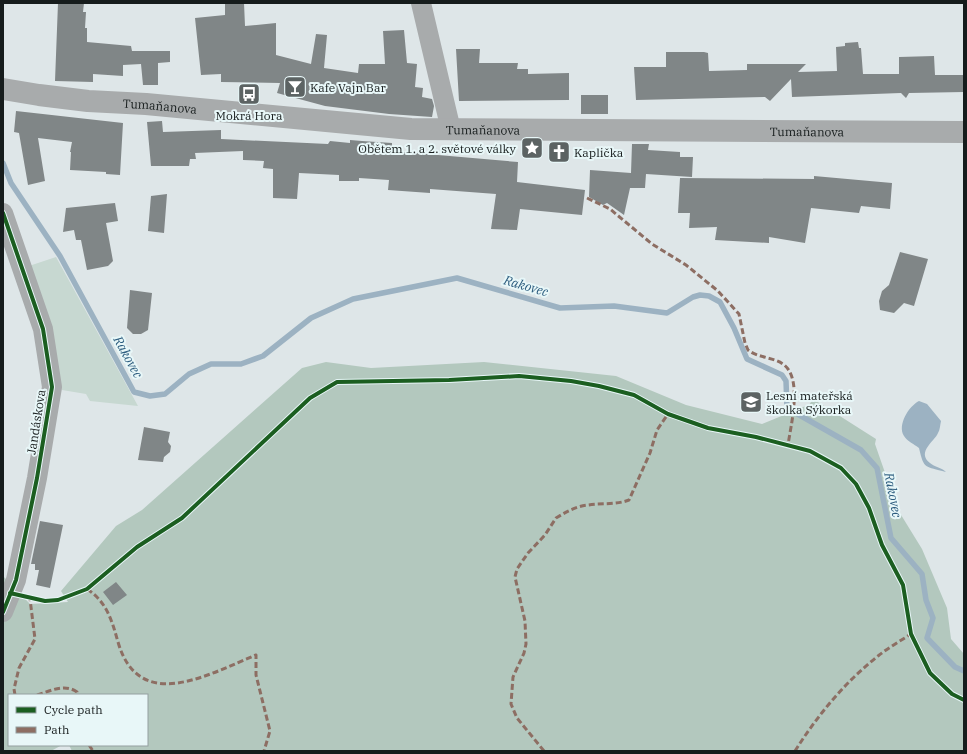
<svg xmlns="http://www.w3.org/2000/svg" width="967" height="754" font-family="'IBM Plex Serif',serif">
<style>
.green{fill:#c7d8d1}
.forest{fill:#b3c8be}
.water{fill:#9cb2c2}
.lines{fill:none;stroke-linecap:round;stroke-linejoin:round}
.stream{stroke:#9cb2c2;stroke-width:5.5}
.building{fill:#808687}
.minor{stroke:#a8abac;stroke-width:20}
.tertiary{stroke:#a8abac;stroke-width:22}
.quiet{stroke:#8d6e63;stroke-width:3;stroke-dasharray:6 3;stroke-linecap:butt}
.cycleway-casing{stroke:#e8f7f8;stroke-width:6}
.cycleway{stroke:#1b5e20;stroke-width:4}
.labels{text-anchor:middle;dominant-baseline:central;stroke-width:4;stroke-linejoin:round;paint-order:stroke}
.poi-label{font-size:12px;fill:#161c1c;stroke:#e8f7f8;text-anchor:start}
.street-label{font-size:12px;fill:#161c1c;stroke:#e8f7f8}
.water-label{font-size:13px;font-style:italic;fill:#2c5c7e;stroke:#e8f7f8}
</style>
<rect width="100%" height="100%" fill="#dee6e8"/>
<!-- green -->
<path class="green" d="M 56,257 L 138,406 L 90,401 L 86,394 L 62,390 L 46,316 L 29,266 Z"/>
<!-- forest -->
<path class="forest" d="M 326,362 L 371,368 L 484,362 L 616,376 L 686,405 L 762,424 L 784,415 L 784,409 L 795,416 L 797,409 L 809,405 L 813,399 L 876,439 L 875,444 L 898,510 L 922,549 L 947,608 L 951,639 L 964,654 L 964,751 L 72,751 L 69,745 L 147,745 L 147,695 L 9,695 L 9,745 L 62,745 L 51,751 L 3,751 L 3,576 L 30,604 L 68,602 L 61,591 L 116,526 L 142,510 L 302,368 Z"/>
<!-- water -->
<path class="water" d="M 919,401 L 927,404 L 941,421 C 940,425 940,430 938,433 C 935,441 916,452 930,463 C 934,467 943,468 946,472 C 925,466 924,470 919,448 C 914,444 907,441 904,436 C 897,425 909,406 919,401 Z"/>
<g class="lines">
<!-- stream -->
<path class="stream" d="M 3,163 L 11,183 L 60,256 L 134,392 L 150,396 L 165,394 L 189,374 L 211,364 L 241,364 L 263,356 L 311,318 L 353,299 L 457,278 L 560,308 L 614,306 L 667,313 L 693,297 L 700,295 L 709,296 L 720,302 L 734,328 L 747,359 L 782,375 L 786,381 L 787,408 L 861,450 L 877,468 L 891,538 L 922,574 L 926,600 L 933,618 L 927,638 L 955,667 L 964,671"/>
</g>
<!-- building -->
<path class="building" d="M 58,3 L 84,3 L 83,12 L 86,12 L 85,28 L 87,28 L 87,42 L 131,46 L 132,51 L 170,51 L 170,62 L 158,63 L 158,85 L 143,85 L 141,64 L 123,65 L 123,76 L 93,74 L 93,82 L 55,81 Z
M 225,3 L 244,3 L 245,26 L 276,23 L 276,55 L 311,64 L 316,34 L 327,35 L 324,68 L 358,73 L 359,64 L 385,64 L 383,31 L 404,30 L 407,63 L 417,64 L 415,87 L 423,88 L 422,97 L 432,99 L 434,106 L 432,117 L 389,114 L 325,106 L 277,93 L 280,83 L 221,82 L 221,74 L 201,75 L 195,18 L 225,15 Z
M 858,42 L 859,48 L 861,48 L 863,74 L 899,74 L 899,57 L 934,56 L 935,75 L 964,75 L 964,92 L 909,93 L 906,98 L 901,93 L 792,97 L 791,79 L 770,101 L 765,97 L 636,100 L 634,67 L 666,67 L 666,52 L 704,52 L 708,53 L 709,71 L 747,70 L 747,64 L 806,64 L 798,72 L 837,71 L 836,47 L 845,46 L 845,43 Z
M 456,49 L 480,49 L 479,63 L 518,63 L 517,69 L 528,69 L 528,74 L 569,73 L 569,100 L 459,101 Z
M 581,95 L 608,95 L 608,114 L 581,114 Z
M 16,111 L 123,123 L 120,175 L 106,174 L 106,172 L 70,170 L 71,152 L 70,152 L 72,142 L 38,138 L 45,181 L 28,185 L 19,133 L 14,132 Z
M 162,121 L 163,132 L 221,130 L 221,139 L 328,144 L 330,141 L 350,143 L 350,140 L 362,141 L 392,143 L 392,151 L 518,162 L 517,182 L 585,190 L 582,215 L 520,209 L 517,230 L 491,229 L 496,194 L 430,189 L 430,193 L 388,190 L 389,180 L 359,178 L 359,181 L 339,181 L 339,175 L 299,173 L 297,199 L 273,198 L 273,169 L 263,168 L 264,161 L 243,160 L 243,151 L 195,153 L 196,159 L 190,159 L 189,166 L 151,166 L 147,122 Z
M 632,144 L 649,144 L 648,150 L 680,152 L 680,157 L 693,157 L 692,177 L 646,174 L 645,188 L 630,188 L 624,215 L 607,203 L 603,205 L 589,197 L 590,170 L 631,173 Z
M 814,176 L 892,183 L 890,209 L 861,206 L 859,213 L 811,208 L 805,243 L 769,237 L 769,243 L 715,240 L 717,227 L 689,228 L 690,213 L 678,213 L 680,178 L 814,179 Z
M 167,194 L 164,233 L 148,231 L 151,196 Z
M 115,203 L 118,221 L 106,223 L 113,261 L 108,266 L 87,270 L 81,240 L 76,240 L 74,230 L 63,232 L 66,208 Z
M 900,252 L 928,259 L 914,306 L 904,303 L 894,313 L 880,310 L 879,301 L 882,291 L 889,285 Z
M 130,290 L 152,293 L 148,330 L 141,334 L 133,334 L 127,328 Z
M 144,427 L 170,432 L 168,442 L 171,446 L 170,452 L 164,457 L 163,462 L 138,460 Z
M 40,521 L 63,525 L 50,588 L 36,585 L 39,570 L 35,570 L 35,564 L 31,564 Z
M 116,582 L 127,595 L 113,605 L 103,592 Z"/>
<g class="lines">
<!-- minor -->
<path class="minor" d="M 421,3 L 451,130
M 3,213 L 43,329 L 52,387 L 37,478 L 16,580 L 3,612"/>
<!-- tertiary -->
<path class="tertiary" id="s1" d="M 3,89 L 39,95 L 88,101 L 146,104 L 411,129 L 964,132"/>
<!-- quiet -->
<path class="quiet" d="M 587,198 L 610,209 L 652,244 L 686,265 L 718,291 L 739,314 L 745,343 L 748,350 C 758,358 773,357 783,364 C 803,378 791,424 788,445
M 87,589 C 107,602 112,621 118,642 C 139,715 209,674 256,655 L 256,675 L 270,731 L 264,751
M 15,695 L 14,689 L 19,668 L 35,639 L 30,599
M 37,695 C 51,691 64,683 77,692 L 77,695
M 89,745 L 93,751
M 544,751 L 517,718 L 511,704 L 513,677 L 524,653 L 526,644 L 525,621 L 515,577 L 517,569 L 528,553 L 545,535 L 556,518 C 566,512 576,506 588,505 C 602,503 616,505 629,500 L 650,453 L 657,430 L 668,414
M 795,751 C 817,716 845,682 878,656 C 888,648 900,641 911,634"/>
<!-- cycleway casing -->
<g class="cycleway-casing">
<path id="cycleway" d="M 3,213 L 43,329 L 52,387 L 37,478 L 16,580 L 3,612
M 10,593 L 45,601 L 58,600 L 87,589 L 137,547 L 182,518 L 310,398 L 337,382 L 449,380 L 519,376 L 571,381 L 599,386 L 634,395 L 668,414 L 708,428 L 756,437 L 810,451 L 841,468 L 856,484 L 869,508 L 882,545 L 903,585 L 911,634 L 930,673 L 952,694 L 964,700"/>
</g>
<!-- cycleway -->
<use href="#cycleway" class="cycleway"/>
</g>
<!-- icons -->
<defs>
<g id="bar-square" transform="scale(1.15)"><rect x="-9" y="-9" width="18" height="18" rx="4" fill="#5c6363" stroke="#e8f7f8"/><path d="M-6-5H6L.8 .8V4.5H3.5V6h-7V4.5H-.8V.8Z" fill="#fff"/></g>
<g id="bus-square" transform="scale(1.15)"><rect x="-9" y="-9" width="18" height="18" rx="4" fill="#5c6363" stroke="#e8f7f8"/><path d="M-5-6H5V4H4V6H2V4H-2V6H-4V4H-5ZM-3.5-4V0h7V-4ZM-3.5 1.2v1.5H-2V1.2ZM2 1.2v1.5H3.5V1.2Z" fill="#fff"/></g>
<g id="sight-square" transform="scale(1.15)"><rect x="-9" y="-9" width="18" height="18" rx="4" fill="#5c6363" stroke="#e8f7f8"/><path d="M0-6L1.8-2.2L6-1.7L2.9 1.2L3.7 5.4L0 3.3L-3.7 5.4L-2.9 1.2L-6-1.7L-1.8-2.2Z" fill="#fff"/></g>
<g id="church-square" transform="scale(1.15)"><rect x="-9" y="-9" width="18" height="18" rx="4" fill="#5c6363" stroke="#e8f7f8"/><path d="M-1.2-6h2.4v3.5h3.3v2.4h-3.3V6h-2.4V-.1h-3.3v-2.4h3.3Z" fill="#fff"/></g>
<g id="school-square" transform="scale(1.15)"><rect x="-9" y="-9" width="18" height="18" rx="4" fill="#5c6363" stroke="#e8f7f8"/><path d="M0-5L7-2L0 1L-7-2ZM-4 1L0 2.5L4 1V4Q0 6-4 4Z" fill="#fff"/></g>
</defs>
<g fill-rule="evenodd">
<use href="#bar-square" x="295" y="87"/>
<use href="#bus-square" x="249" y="94"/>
<use href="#sight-square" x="532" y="148"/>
<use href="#church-square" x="559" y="152"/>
<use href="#school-square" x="751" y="402"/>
</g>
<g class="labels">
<!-- poi labels -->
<g class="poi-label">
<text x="310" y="87">Kafe Vajn Bar</text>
<text x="249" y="115" text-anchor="middle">Mokrá Hora</text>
<text x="516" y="148" text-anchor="end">Obětem 1. a 2. světové války</text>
<text x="574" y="152">Kaplička</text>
<text x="766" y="395">Lesní mateřská<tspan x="766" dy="14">školka Sýkorka</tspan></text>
</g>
<!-- street labels -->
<g class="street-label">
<text stroke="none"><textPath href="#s1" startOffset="158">Tumaňanova</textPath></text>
<text stroke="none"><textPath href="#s1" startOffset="482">Tumaňanova</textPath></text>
<text stroke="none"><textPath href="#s1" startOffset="806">Tumaňanova</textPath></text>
<text transform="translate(36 422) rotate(-81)">Jandáskova</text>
</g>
<!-- water labels -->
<g class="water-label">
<text transform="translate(526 286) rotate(16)">Rakovec</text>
<text transform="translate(128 357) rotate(61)">Rakovec</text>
<text transform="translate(893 495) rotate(79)">Rakovec</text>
</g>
</g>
<!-- border -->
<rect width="967" height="754" fill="none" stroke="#161c1c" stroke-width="8"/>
<!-- legend -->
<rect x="8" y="694" width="140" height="52" fill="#e8f7f8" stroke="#949fa0"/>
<rect x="16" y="707" width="20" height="6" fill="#1b5e20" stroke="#949fa0"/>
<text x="44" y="714" font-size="12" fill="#161c1c">Cycle path</text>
<rect x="16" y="727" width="20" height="6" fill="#8d6e63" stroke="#949fa0"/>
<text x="44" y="734" font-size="12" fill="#161c1c">Path</text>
</svg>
